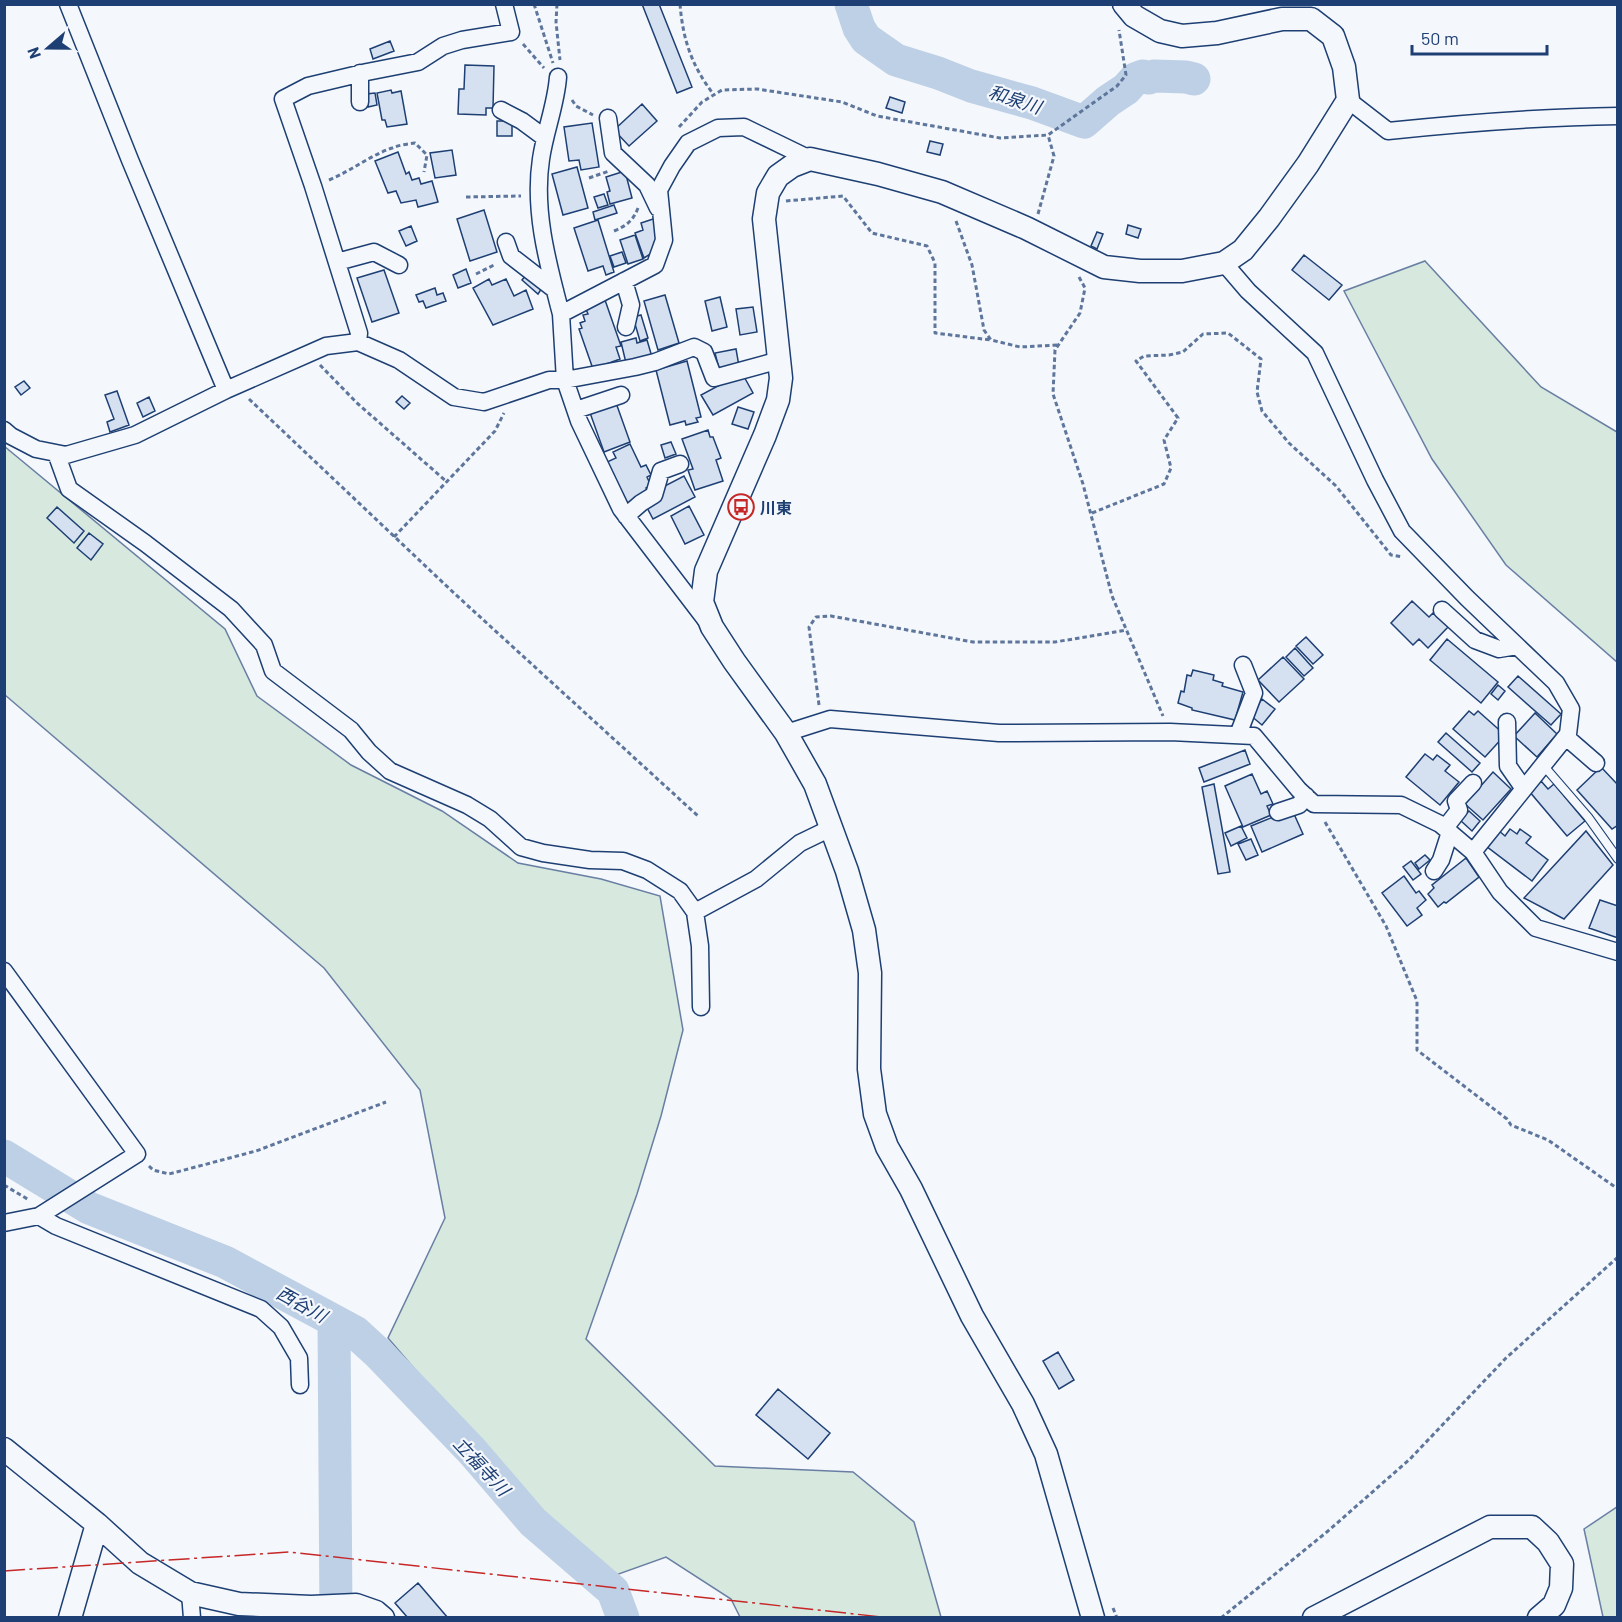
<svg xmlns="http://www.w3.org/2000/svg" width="1622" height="1622" font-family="Barlow,'Noto Sans JP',sans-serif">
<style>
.green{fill:#d7e8df;stroke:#687fa3;stroke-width:1.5}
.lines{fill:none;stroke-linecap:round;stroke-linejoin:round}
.river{stroke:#bed0e5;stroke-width:33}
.building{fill:#d5e0f0;stroke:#1d3f73;stroke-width:1.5}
.lane-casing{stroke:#1d3f73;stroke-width:10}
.street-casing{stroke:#1d3f73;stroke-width:19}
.secondary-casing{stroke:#1d3f73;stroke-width:25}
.path{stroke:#5e769c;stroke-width:3;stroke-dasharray:4.5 3;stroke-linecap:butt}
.lane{stroke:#f4f7fb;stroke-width:8}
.street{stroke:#f4f7fb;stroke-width:16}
.secondary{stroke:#f4f7fb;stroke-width:22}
.power{stroke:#c62828;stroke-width:1.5;stroke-dasharray:21 4.5 3 4.5;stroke-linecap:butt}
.labels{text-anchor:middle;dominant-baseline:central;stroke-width:4.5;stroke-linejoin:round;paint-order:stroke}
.poi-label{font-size:16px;font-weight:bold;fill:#1d3f73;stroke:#f4f7fb;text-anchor:start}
.water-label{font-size:18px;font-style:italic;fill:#1d3f73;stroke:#f4f7fb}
</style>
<rect width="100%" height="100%" fill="#f4f7fb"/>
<!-- green -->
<path class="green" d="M 1425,261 L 1541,387 L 1617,432 L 1617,662 L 1506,565 L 1432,459 L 1344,291 Z
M 4,446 L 225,629 L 257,696 L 351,765 L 442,811 L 518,863 L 601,879 L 660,896 L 683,1030 L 661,1116 L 637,1194 L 586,1339 L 715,1466 L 853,1472 L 914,1522 L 941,1617 L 740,1617 L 731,1599 L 666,1557 L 602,1580 L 534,1511 L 510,1480 L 388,1338 L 445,1218 L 420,1090 L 324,968 L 5,695 Z
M 1617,1507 L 1617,1617 L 1603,1617 L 1584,1529 Z"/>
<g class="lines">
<!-- river -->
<path class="river" d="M 851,4 L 859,28 L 866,39 L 896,60 L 938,73 L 971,86 L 1032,103 L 1084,122 L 1108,101 L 1126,89 L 1135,79 L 1143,76 L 1149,78 L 1154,76 L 1186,77 L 1194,79
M 4,1156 L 89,1208 L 225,1262 L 355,1332 L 379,1354 L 472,1451 L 533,1522 L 613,1591 L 623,1618
M 334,1321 L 336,1618"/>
</g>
<!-- building -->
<path class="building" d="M 642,4 L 659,4 L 692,87 L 677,93 Z
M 390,41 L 394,51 L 373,59 L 370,49 Z
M 465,65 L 494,66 L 493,108 L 486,108 L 486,115 L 458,114 L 459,89 L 464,89 Z
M 391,90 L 392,93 L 401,91 L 407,124 L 387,127 L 385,120 L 382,120 L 377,93 Z
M 375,93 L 377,105 L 368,107 L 366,94 Z
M 890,97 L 905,102 L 902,113 L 886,108 Z
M 642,104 L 657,121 L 629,146 L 614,130 Z
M 497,121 L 512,121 L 512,136 L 497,136 Z
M 592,123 L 599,167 L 581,170 L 579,160 L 569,161 L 564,127 Z
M 930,141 L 943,144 L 940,155 L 927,152 Z
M 452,150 L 456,175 L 435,178 L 430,153 Z
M 398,152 L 406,174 L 409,172 L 412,180 L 419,178 L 421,184 L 432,181 L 438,202 L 418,207 L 416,200 L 401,203 L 396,191 L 388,193 L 375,161 Z
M 577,167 L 588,208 L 563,215 L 552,174 Z
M 625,171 L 632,198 L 610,204 L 607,192 L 610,191 L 606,177 Z
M 604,194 L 608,205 L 598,208 L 594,197 Z
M 614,205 L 617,213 L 595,220 L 593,212 Z
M 484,210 L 497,252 L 470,261 L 457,219 Z
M 656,218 L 658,232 L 655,251 L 644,258 L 635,233 L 643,230 L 641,223 Z
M 598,220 L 614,272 L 606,275 L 603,266 L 588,271 L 574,228 Z
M 1128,225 L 1141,229 L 1138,238 L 1126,234 Z
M 411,226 L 417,241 L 406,246 L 399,231 Z
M 1097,232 L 1103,234 L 1097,249 L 1091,246 Z
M 635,235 L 643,259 L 628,264 L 620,240 Z
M 622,252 L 626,263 L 614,267 L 610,256 Z
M 1304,255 L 1342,285 L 1329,300 L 1292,270 Z
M 466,269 L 471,283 L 458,288 L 453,275 Z
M 384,270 L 399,313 L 372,322 L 357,278 Z
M 526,275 L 542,288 L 538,294 L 522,280 Z
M 489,279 L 492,285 L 506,279 L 514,296 L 526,290 L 533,309 L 493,325 L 473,288 Z
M 435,288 L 437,295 L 443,293 L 446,301 L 426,308 L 423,301 L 419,302 L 416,295 Z
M 665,295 L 679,343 L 658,350 L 644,301 Z
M 720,297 L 727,327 L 712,331 L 705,301 Z
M 605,300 L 621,346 L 616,347 L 620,359 L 593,369 L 579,329 L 582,328 L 580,323 L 585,321 L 583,315 L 588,314 L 585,307 Z
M 753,307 L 757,332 L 740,335 L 736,309 Z
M 641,315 L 648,338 L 640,341 L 633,317 Z
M 636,338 L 637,343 L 647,340 L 652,357 L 626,363 L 621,342 Z
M 736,349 L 739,366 L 719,369 L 715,353 Z
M 687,361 L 701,417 L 696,418 L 698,422 L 686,425 L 685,421 L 670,425 L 656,370 Z
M 742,373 L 753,393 L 713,415 L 701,395 Z
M 24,381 L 30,388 L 21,395 L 15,387 Z
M 117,391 L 129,425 L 110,432 L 107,422 L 114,419 L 105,395 Z
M 402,396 L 410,403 L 404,409 L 396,402 Z
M 149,397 L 155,411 L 143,417 L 137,403 Z
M 615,400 L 630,442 L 604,452 L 589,410 Z
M 738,407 L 754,412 L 748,429 L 732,424 Z
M 708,430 L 710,437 L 713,437 L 721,458 L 716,460 L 723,481 L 695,490 L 688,470 L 693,469 L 682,439 Z
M 671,442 L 676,454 L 665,458 L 661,445 Z
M 630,444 L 641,467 L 646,465 L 651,475 L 647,477 L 651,486 L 646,488 L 649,496 L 629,506 L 607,462 L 616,458 L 613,452 Z
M 684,476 L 695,497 L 653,519 L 644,502 L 657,490 Z
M 689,506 L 704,535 L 685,544 L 671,516 Z
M 57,507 L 84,531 L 74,543 L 47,518 Z
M 89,533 L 103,544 L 91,560 L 77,548 Z
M 1412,601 L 1429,617 L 1433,613 L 1448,627 L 1428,648 L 1419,639 L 1413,645 L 1391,623 Z
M 1306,637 L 1323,655 L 1313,664 L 1296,646 Z
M 1447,639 L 1498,682 L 1481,703 L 1430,660 Z
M 1295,648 L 1313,668 L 1304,676 L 1286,657 Z
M 1283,657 L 1304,679 L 1279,702 L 1258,680 Z
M 1193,670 L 1214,675 L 1213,680 L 1223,683 L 1222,686 L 1243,692 L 1235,720 L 1192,710 L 1192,708 L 1178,703 L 1181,691 L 1184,692 L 1187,675 L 1191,676 Z
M 1518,676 L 1561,714 L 1551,725 L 1508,687 Z
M 1498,685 L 1505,691 L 1498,700 L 1491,694 Z
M 1262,699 L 1275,709 L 1262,725 L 1250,715 Z
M 1469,711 L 1474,715 L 1478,711 L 1505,735 L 1485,757 L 1453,729 Z
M 1535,713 L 1557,734 L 1537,757 L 1514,736 Z
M 1446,733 L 1480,763 L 1472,772 L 1438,742 Z
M 1245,750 L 1250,764 L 1204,782 L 1199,768 Z
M 1425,754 L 1433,760 L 1437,755 L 1450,765 L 1445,771 L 1459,782 L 1440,805 L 1406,777 Z
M 1601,767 L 1618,785 L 1618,825 L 1612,829 L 1577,790 Z
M 1493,772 L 1511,789 L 1483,820 L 1465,804 Z
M 1252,774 L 1261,794 L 1267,791 L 1273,804 L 1267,806 L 1271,815 L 1243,827 L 1225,786 Z
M 1541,781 L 1548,789 L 1554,784 L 1585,821 L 1567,836 L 1529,791 Z
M 1214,784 L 1230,872 L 1218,874 L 1202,787 Z
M 1469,811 L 1480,821 L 1472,831 L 1460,820 Z
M 1283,813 L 1294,814 L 1303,834 L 1262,852 L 1251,826 Z
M 1241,826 L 1247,838 L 1231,846 L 1225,833 Z
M 1510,829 L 1517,834 L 1520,829 L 1531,837 L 1526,843 L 1548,860 L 1532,881 L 1486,846 L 1498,830 L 1505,836 Z
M 1586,831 L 1613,865 L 1564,919 L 1524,898 Z
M 1251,839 L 1258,855 L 1246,860 L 1238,844 Z
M 1425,855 L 1430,860 L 1419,869 L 1415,863 Z
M 1466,858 L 1479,877 L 1446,903 L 1444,902 L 1438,907 L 1428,894 L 1434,888 L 1432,885 Z
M 1411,861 L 1421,874 L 1413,880 L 1403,867 Z
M 1404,876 L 1416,893 L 1419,891 L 1426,900 L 1417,908 L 1422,915 L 1407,926 L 1382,893 Z
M 1600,900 L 1618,906 L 1618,938 L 1589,928 Z
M 1058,1352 L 1074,1380 L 1059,1389 L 1043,1361 Z
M 778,1389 L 830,1433 L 808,1459 L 756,1415 Z
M 418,1583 L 448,1618 L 408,1618 L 395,1603 Z"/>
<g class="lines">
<!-- lane casing -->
<g class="lane-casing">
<path id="lane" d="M 1543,765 L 1588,817 L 1618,859"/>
</g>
<!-- street casing -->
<g class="street-casing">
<path id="street" d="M 68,4 L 130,160 L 226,390
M 360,73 L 360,102
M 558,77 C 556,105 545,131 541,159 C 533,211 548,264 561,314
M 1348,100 L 1388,131 C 1465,123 1541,117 1618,116
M 501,110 L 522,121 L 545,138
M 608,118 L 613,153 L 647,185 L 658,208
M 506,242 L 511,256 L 555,290
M 337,262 L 374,252 L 399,265
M 1224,263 L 1248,291 L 1315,353 L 1375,480 L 1402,531 L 1467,598 L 1556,683 L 1571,709 L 1568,734 L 1473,852
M 624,281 L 631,305 L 626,327
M 358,342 L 359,333 L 313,186 L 283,99 L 308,86 L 367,72 L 418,62 L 443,46 L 462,40 L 511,32 L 504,4
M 576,410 L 621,395
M 4,430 L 11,436 L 36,449 L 66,455 L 135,435 L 226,390 L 326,346 L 358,342 L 399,360 L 454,397 L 484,402 L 549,380 L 565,380 L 635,367 L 655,362 L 694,347 L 704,352 L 714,378 L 780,360
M 56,453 L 69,489 L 145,543 L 231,609 L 264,645 L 273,671 L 351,730 L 369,752 L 390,771 L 467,805 L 490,819 L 521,847 L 543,853 L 590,860 L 623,861 L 647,870 L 680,891 L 695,912 L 756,879 L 800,843 L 831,828
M 626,516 L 641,503 L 654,495 L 661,471 L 680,464
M 1442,610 L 1475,640 L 1499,649 L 1517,646
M 705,619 L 621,509 L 579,421 L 565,380 L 561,314 L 655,265 L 664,240 L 659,190 L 672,166 L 688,143 L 718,128 L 744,127 L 810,159
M 1507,722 L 1508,766 L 1524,789
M 786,733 L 830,719 L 999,733 L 1170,732 L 1254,736 L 1299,790 L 1314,804 L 1401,805 L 1440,824 L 1473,852 L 1500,892 L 1536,928 L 1618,952
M 1238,735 L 1254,693 L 1243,665
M 1566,737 L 1596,763
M 1278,812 L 1299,805 L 1306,796
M 1445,828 L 1459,810 L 1456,801 L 1473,783
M 1434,871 L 1441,860 L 1450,832
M 695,912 L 700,946 L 701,1007
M 4,971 L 137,1154 L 39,1216 L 4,1223
M 39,1216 L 56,1226 L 261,1309 L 281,1327 L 299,1358 L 300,1385
M 190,1593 L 192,1618"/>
</g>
<!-- secondary casing -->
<g class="secondary-casing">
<path id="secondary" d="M 4,1449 L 97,1524 L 140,1563 L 190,1593 L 239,1604 L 311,1607 L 356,1605 L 376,1612 L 383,1618
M 70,1618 L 97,1524
M 1093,1618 L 1046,1454 L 1023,1404 L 972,1316 L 911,1189 L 887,1147 L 875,1114 L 869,1069 L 870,973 L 864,930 L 847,871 L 815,784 L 786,733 L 734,661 L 712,627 L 702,602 L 706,571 L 765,435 L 778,400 L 781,378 L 764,219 L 768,193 L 778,176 L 792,166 L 810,159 L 878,174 L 942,192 L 1026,228 L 1104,267 L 1140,271 L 1182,271 L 1224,263 L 1243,250 L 1269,218 L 1308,164 L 1348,100 L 1344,67 L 1333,36 L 1311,19 L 1282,19 L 1217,33 L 1182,36 L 1160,31 L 1134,16 L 1124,4
M 1314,1618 L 1490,1527 L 1532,1527 L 1548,1542 L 1562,1564 L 1561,1588 L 1554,1605 L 1539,1618"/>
</g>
<!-- path -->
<path class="path" d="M 534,4 L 553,63
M 557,4 L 556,22 L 560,60
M 680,4 C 683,41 692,66 714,95
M 523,44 L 544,68
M 572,100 L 576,106 L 593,115
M 679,127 L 702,102 L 722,90 L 757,89 L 842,102 L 877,116 L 1000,138 L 1048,135 L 1117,86 L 1126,75 L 1119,30
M 589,178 L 609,171
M 329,180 C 351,171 369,156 392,148 C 399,145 408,144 415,143 L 427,155 L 424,172
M 466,197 L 521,196
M 786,201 L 843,196 L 872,233 L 927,246 L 935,263 L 935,333 L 991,340
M 1038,214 L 1054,156 L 1048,135
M 956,221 L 972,265 L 984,330 L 991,340 L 1020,347 L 1059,345
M 614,231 C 626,226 633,221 638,208
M 476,274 L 496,264
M 1079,277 L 1085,288 L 1080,313 L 1055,350 L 1053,394 L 1083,484 L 1112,596 L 1163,716
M 320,365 L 357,403 L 447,482
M 249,399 L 455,594 L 698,816
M 1092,513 L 1164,484 L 1171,468 L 1164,440 L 1178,418 L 1136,361 L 1144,356 L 1169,355 L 1183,352 L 1203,334 L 1228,333 L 1261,359 L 1257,392 L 1262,411 L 1289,443 L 1336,486 L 1391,555 L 1403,557
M 394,537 L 495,431 L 504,413
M 819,705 L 809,627 L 816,617 L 831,616 L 973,642 L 1055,642 L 1127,630
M 1325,822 L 1386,926 L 1417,1001 L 1417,1050 L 1507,1119 L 1511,1125 L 1548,1140 L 1618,1189
M 149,1166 L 153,1170 L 169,1174 L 256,1151 L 386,1102
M 4,1185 L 29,1200
M 1113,1608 L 1117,1618
M 1221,1618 L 1328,1531 L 1410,1459 L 1506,1358 L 1618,1257"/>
<!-- lane -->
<use href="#lane" class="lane"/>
<!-- street -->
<use href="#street" class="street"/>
<!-- secondary -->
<use href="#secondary" class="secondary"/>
<!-- power -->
<path class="power" d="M 4,1571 L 289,1552 L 891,1618"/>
</g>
<!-- icons -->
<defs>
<g id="bus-ring" transform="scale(1.35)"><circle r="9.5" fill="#f4f7fb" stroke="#c62828" stroke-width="1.5"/><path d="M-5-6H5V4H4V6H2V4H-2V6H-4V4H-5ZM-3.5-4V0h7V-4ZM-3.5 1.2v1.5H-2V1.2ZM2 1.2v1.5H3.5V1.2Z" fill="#c62828"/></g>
</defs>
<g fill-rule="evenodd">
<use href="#bus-ring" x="741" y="507"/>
</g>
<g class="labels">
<!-- poi labels -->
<g class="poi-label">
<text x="760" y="507">川東</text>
</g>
<!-- water labels -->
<g class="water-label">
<text transform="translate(1015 99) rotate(18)">和泉川</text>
<text transform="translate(302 1304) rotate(29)">西谷川</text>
<text transform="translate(482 1466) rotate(47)">立福寺川</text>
</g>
</g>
<!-- border -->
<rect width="1622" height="1622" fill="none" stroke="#1d3f73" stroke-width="12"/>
<!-- north arrow -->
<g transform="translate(48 48) rotate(250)" stroke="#f4f7fb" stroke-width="4.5" paint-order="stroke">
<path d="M0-4.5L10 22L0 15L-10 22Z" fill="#1d3f73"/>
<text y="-9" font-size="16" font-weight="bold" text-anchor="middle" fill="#1d3f73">N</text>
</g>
<!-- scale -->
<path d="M1412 45v9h135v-9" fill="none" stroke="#1d3f73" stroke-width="3"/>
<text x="1421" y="45" font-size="18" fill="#1d3f73" stroke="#f4f7fb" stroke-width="4.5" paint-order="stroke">50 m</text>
</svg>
